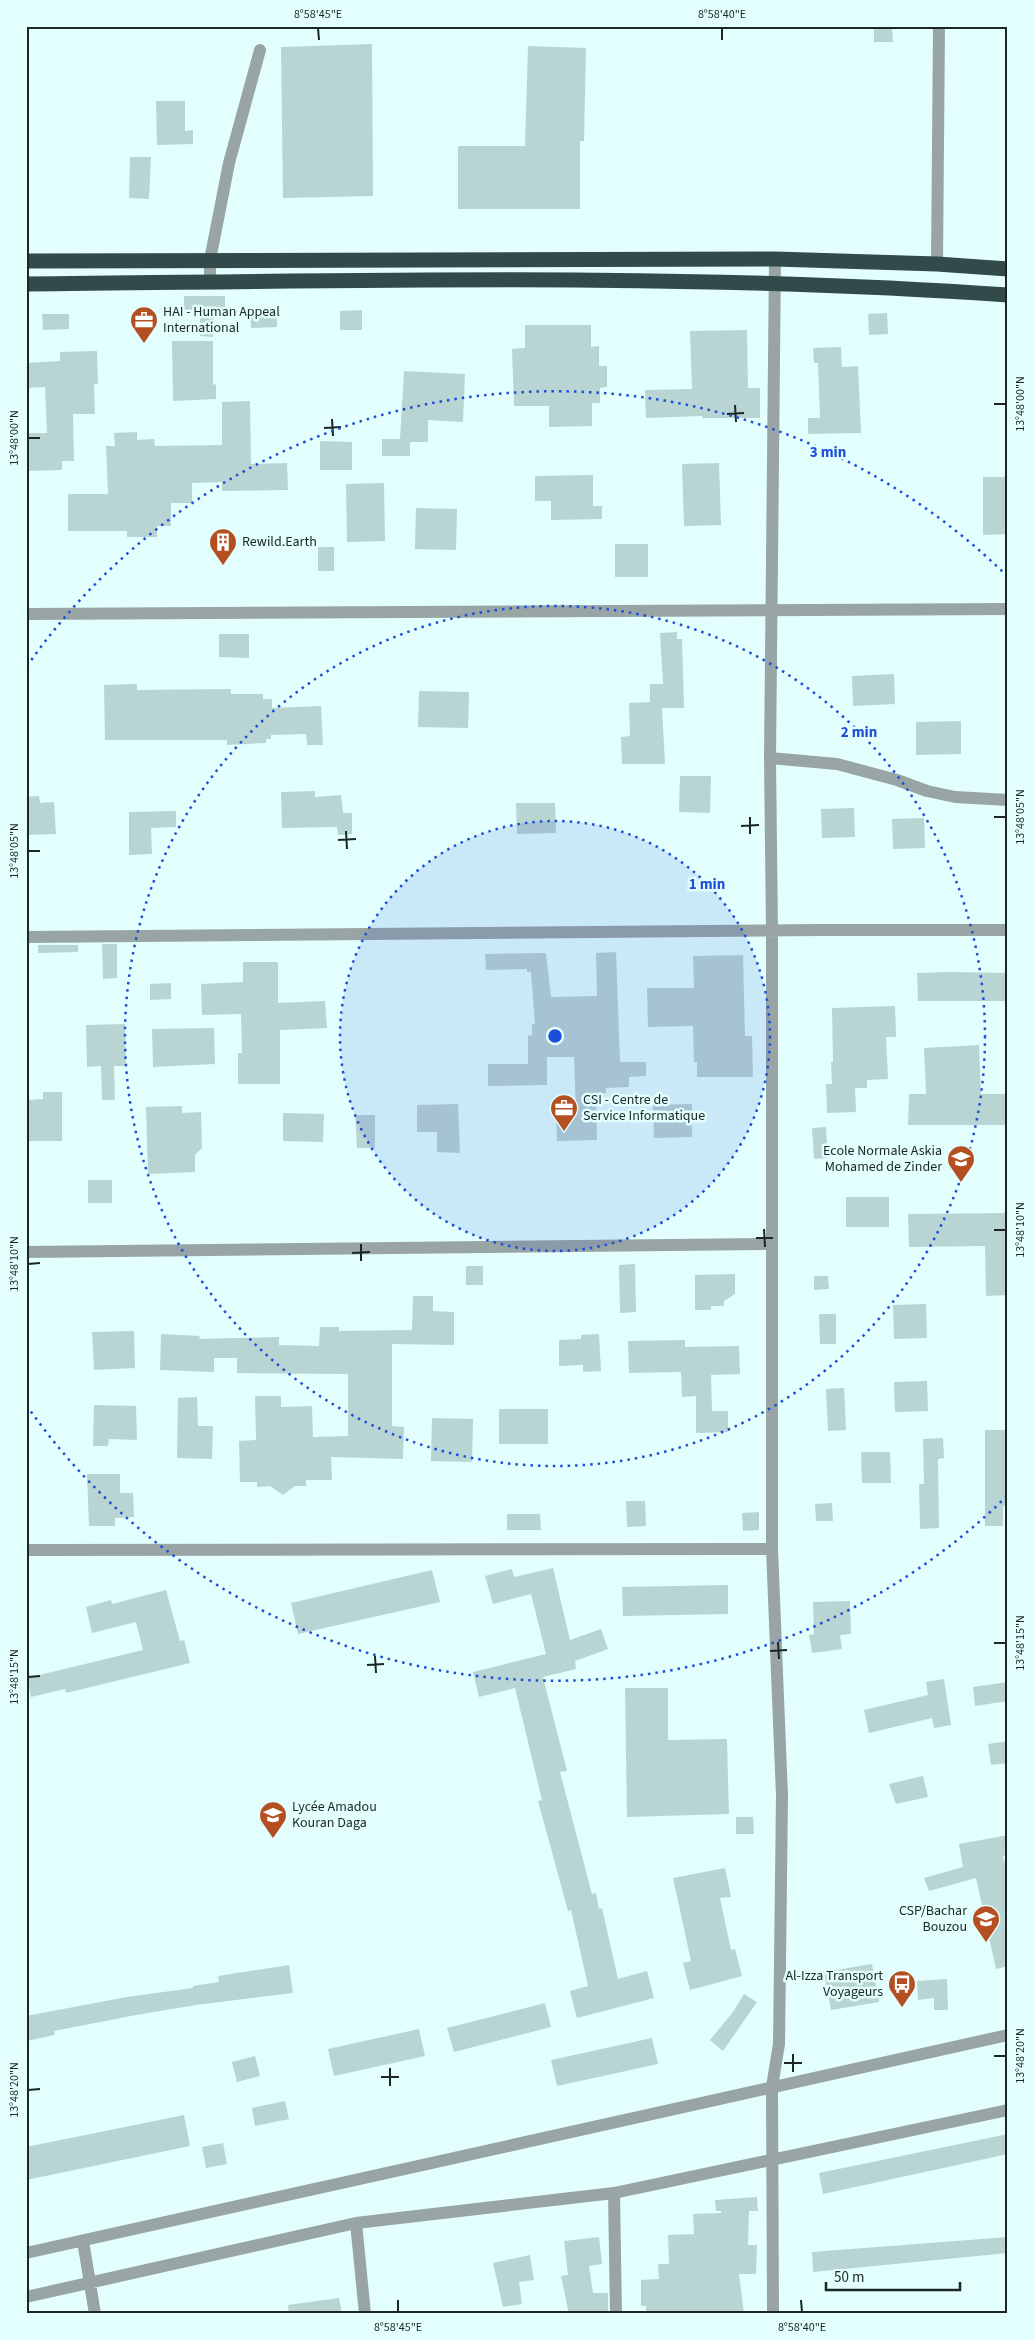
<svg xmlns="http://www.w3.org/2000/svg" width="1034" height="2340" font-family="'Source Sans 3',sans-serif">
<style>
.building{fill:#b8d4d3}
.lines{fill:none;stroke-linecap:round;stroke-linejoin:round}
.minor{stroke:#99a5a5;stroke-width:12}
.highway{stroke:#324a49;stroke-width:15}
.ticks{fill:none;stroke:#1b2625;stroke-width:2}
.ring{fill:none;stroke:#1d4ed8;stroke-width:2.5;stroke-dasharray:2.5 5}
.labels{text-anchor:middle;dominant-baseline:central;stroke-width:5;stroke-linejoin:round;paint-order:stroke}
.poi-label{font-size:14px;fill:#1b2625;stroke:#e2fffd;text-anchor:start}
.centre{fill:#1d4ed8;stroke:#e2fffd;stroke-width:2.5}
.ring-label{font-size:15px;text-anchor:middle;font-weight:bold;fill:#1d4ed8;stroke:#e2fffd;stroke-width:5;stroke-linejoin:round;paint-order:stroke}
.neatline{fill:none;stroke:#1b2625;stroke-width:2}
.ticks-label{font-size:12px;text-anchor:middle;fill:#1b2625}
</style>
<rect width="100%" height="100%" fill="#e2fffd"/>
<!-- building -->
<path class="building" d="M 874,26 L 892,26 L 893,42 L 874,42 Z
M 372,44 L 373,196 L 283,198 L 281,47 Z
M 528,46 L 586,48 L 584,141 L 580,141 L 580,209 L 458,209 L 458,146 L 525,146 Z
M 156,101 L 185,101 L 185,131 L 193,130 L 193,144 L 157,145 Z
M 130,157 L 151,157 L 149,199 L 129,198 Z
M 184,296 L 225,296 L 225,310 L 214,310 L 213,337 L 200,336 L 200,310 L 184,310 Z
M 277,309 L 277,327 L 251,328 L 250,310 Z
M 362,310 L 362,330 L 340,330 L 340,311 Z
M 887,313 L 888,334 L 869,335 L 868,314 Z
M 42,314 L 69,314 L 69,329 L 43,330 Z
M 525,325 L 591,325 L 591,347 L 599,346 L 599,366 L 607,366 L 607,387 L 600,388 L 600,403 L 592,403 L 592,426 L 549,427 L 549,406 L 514,406 L 512,349 L 525,348 Z
M 747,330 L 748,388 L 760,388 L 760,418 L 702,418 L 702,416 L 646,418 L 645,390 L 692,389 L 690,331 Z
M 172,341 L 213,341 L 213,385 L 216,384 L 216,399 L 173,401 Z
M 841,347 L 842,367 L 858,366 L 861,433 L 808,434 L 808,418 L 820,418 L 818,363 L 814,363 L 813,348 Z
M 97,351 L 98,384 L 94,384 L 95,414 L 73,414 L 74,461 L 62,461 L 62,470 L 26,471 L 26,433 L 47,433 L 45,387 L 26,388 L 26,363 L 60,361 L 60,352 Z
M 404,371 L 465,374 L 463,422 L 428,420 L 428,442 L 410,442 L 410,456 L 382,456 L 382,439 L 400,439 Z
M 250,401 L 251,464 L 287,463 L 288,490 L 222,491 L 222,482 L 192,483 L 192,503 L 171,503 L 171,526 L 157,526 L 157,537 L 127,537 L 127,531 L 68,531 L 68,494 L 108,494 L 106,446 L 115,446 L 114,433 L 137,432 L 137,440 L 154,439 L 155,446 L 222,445 L 222,402 Z
M 320,441 L 352,442 L 352,470 L 320,470 Z
M 719,463 L 721,525 L 684,526 L 682,464 Z
M 593,475 L 593,506 L 602,506 L 602,519 L 551,520 L 551,501 L 535,501 L 535,476 Z
M 983,477 L 1008,477 L 1008,534 L 983,535 Z
M 384,483 L 385,541 L 347,542 L 346,484 Z
M 416,508 L 457,509 L 456,550 L 415,549 Z
M 615,544 L 648,544 L 648,577 L 615,577 Z
M 318,547 L 334,547 L 334,571 L 318,571 Z
M 677,632 L 677,639 L 682,639 L 684,708 L 662,708 L 665,764 L 622,764 L 621,737 L 630,736 L 629,703 L 650,702 L 650,684 L 663,684 L 660,633 Z
M 219,634 L 249,634 L 249,658 L 219,657 Z
M 894,674 L 895,704 L 853,706 L 852,676 Z
M 137,684 L 137,690 L 231,689 L 231,694 L 263,694 L 263,699 L 272,699 L 272,708 L 321,706 L 323,745 L 307,745 L 306,734 L 271,735 L 271,739 L 266,739 L 266,743 L 227,745 L 227,740 L 105,740 L 104,685 Z
M 419,691 L 469,692 L 468,728 L 418,727 Z
M 961,721 L 961,754 L 916,755 L 916,722 Z
M 680,776 L 711,776 L 710,813 L 679,812 Z
M 315,791 L 315,797 L 341,795 L 343,813 L 352,813 L 352,834 L 338,835 L 337,827 L 282,828 L 281,792 Z
M 39,796 L 40,803 L 54,802 L 56,834 L 26,835 L 26,797 Z
M 516,803 L 555,803 L 556,833 L 517,834 Z
M 854,808 L 855,837 L 822,838 L 821,809 Z
M 176,811 L 176,827 L 151,828 L 152,854 L 129,855 L 129,812 Z
M 924,818 L 925,848 L 893,849 L 892,819 Z
M 102,944 L 117,944 L 117,978 L 103,979 Z
M 38,945 L 78,945 L 78,952 L 38,953 Z
M 616,952 L 620,1062 L 646,1062 L 646,1076 L 629,1077 L 629,1087 L 606,1088 L 606,1093 L 596,1094 L 597,1140 L 557,1141 L 556,1113 L 576,1112 L 574,1057 L 547,1057 L 547,1085 L 488,1086 L 488,1064 L 528,1064 L 528,1035 L 532,1036 L 532,1024 L 535,1024 L 531,972 L 527,972 L 527,969 L 486,970 L 485,954 L 546,953 L 551,997 L 597,996 L 596,953 Z
M 743,955 L 745,1036 L 752,1036 L 753,1077 L 697,1077 L 697,1062 L 694,1062 L 693,1026 L 648,1027 L 647,988 L 694,988 L 693,956 Z
M 243,962 L 278,962 L 278,1003 L 325,1001 L 327,1028 L 280,1030 L 280,1084 L 238,1084 L 238,1053 L 242,1053 L 241,1014 L 202,1015 L 201,984 L 243,982 Z
M 948,972 L 1008,973 L 1008,1001 L 918,1001 L 917,973 Z
M 171,983 L 171,999 L 150,1000 L 150,984 Z
M 895,1006 L 896,1037 L 886,1037 L 888,1079 L 867,1080 L 867,1088 L 855,1088 L 856,1112 L 827,1113 L 826,1084 L 832,1084 L 831,1062 L 833,1062 L 832,1008 Z
M 125,1024 L 126,1066 L 114,1066 L 115,1100 L 102,1100 L 101,1066 L 87,1067 L 86,1025 Z
M 214,1028 L 215,1064 L 153,1067 L 152,1029 Z
M 979,1045 L 981,1094 L 1008,1094 L 1008,1125 L 908,1125 L 909,1094 L 926,1094 L 924,1048 Z
M 43,1092 L 62,1092 L 62,1141 L 29,1141 L 29,1100 L 43,1099 Z
M 458,1104 L 460,1153 L 437,1152 L 437,1132 L 417,1132 L 417,1105 Z
M 692,1104 L 692,1137 L 654,1138 L 653,1105 Z
M 182,1106 L 182,1113 L 201,1112 L 202,1148 L 195,1155 L 195,1172 L 148,1174 L 146,1107 Z
M 283,1113 L 324,1114 L 323,1142 L 283,1141 Z
M 355,1115 L 375,1115 L 375,1148 L 357,1148 Z
M 826,1127 L 828,1158 L 814,1159 L 812,1128 Z
M 88,1180 L 112,1180 L 112,1203 L 88,1203 Z
M 846,1197 L 889,1197 L 889,1227 L 846,1227 Z
M 1008,1213 L 1008,1295 L 986,1296 L 985,1246 L 909,1247 L 908,1214 Z
M 635,1264 L 636,1312 L 620,1313 L 619,1265 Z
M 466,1266 L 483,1266 L 483,1285 L 466,1285 Z
M 735,1274 L 735,1294 L 724,1301 L 724,1306 L 711,1306 L 711,1310 L 695,1310 L 695,1275 Z
M 814,1276 L 828,1276 L 829,1289 L 814,1290 Z
M 413,1296 L 433,1296 L 433,1311 L 454,1312 L 454,1345 L 392,1344 L 392,1426 L 404,1427 L 403,1459 L 331,1457 L 332,1480 L 306,1480 L 306,1486 L 295,1486 L 283,1495 L 270,1486 L 257,1487 L 257,1482 L 240,1482 L 239,1441 L 256,1440 L 255,1396 L 281,1396 L 281,1407 L 312,1406 L 313,1437 L 348,1436 L 348,1374 L 237,1373 L 237,1358 L 214,1358 L 214,1372 L 160,1370 L 161,1334 L 200,1336 L 199,1339 L 279,1337 L 279,1345 L 319,1346 L 320,1327 L 339,1327 L 339,1331 L 412,1330 Z
M 926,1304 L 927,1338 L 894,1339 L 893,1305 Z
M 819,1314 L 836,1314 L 836,1344 L 820,1344 Z
M 134,1331 L 135,1368 L 94,1370 L 92,1332 Z
M 599,1334 L 601,1371 L 583,1372 L 583,1365 L 559,1366 L 559,1340 L 581,1339 L 581,1335 Z
M 685,1340 L 685,1347 L 739,1346 L 740,1374 L 711,1375 L 712,1411 L 728,1411 L 728,1432 L 696,1433 L 696,1396 L 682,1397 L 681,1372 L 629,1373 L 628,1341 Z
M 927,1381 L 928,1411 L 895,1412 L 894,1382 Z
M 844,1388 L 846,1430 L 828,1431 L 826,1389 Z
M 197,1397 L 198,1426 L 213,1426 L 212,1459 L 177,1458 L 178,1398 Z
M 94,1405 L 136,1406 L 137,1440 L 109,1439 L 108,1446 L 93,1446 Z
M 499,1409 L 548,1409 L 548,1444 L 499,1444 Z
M 432,1418 L 473,1419 L 472,1462 L 431,1461 Z
M 985,1430 L 1008,1430 L 1008,1506 L 1003,1506 L 1003,1526 L 985,1526 Z
M 943,1438 L 944,1458 L 938,1459 L 939,1528 L 920,1529 L 919,1484 L 924,1484 L 923,1439 Z
M 861,1452 L 890,1452 L 891,1483 L 862,1483 Z
M 87,1474 L 120,1474 L 120,1493 L 133,1493 L 134,1517 L 115,1518 L 115,1526 L 89,1526 Z
M 626,1501 L 645,1501 L 646,1526 L 627,1527 Z
M 832,1503 L 833,1521 L 816,1521 L 815,1504 Z
M 759,1512 L 759,1530 L 743,1531 L 742,1513 Z
M 507,1514 L 540,1514 L 541,1530 L 507,1530 Z
M 553,1568 L 570,1640 L 601,1629 L 608,1649 L 575,1661 L 576,1669 L 543,1677 L 567,1771 L 560,1772 L 592,1894 L 596,1893 L 599,1909 L 602,1908 L 618,1979 L 647,1971 L 654,1998 L 577,2018 L 570,1991 L 588,1986 L 571,1910 L 568,1911 L 538,1801 L 542,1800 L 515,1688 L 479,1697 L 473,1672 L 546,1654 L 531,1594 L 493,1604 L 485,1576 L 512,1569 L 514,1577 Z
M 432,1570 L 440,1602 L 298,1634 L 291,1603 Z
M 728,1585 L 728,1614 L 623,1616 L 622,1587 Z
M 166,1590 L 180,1641 L 184,1640 L 190,1663 L 66,1693 L 65,1689 L 31,1697 L 27,1678 L 143,1650 L 136,1622 L 92,1633 L 86,1607 L 111,1600 L 112,1604 Z
M 850,1601 L 851,1634 L 840,1635 L 842,1649 L 812,1653 L 809,1635 L 814,1634 L 813,1602 Z
M 944,1679 L 951,1725 L 934,1728 L 932,1718 L 869,1733 L 864,1710 L 928,1695 L 926,1682 Z
M 1008,1682 L 1008,1701 L 975,1706 L 973,1687 Z
M 625,1688 L 668,1688 L 668,1740 L 727,1739 L 729,1814 L 627,1817 Z
M 1008,1741 L 1008,1763 L 991,1765 L 988,1744 Z
M 923,1776 L 928,1797 L 896,1804 L 889,1784 Z
M 736,1817 L 753,1817 L 754,1834 L 736,1834 Z
M 1008,1835 L 1008,1855 L 1003,1856 L 1008,1875 L 1008,1966 L 996,1969 L 976,1878 L 929,1891 L 924,1878 L 963,1867 L 959,1844 Z
M 725,1868 L 731,1897 L 720,1898 L 731,1950 L 735,1949 L 742,1976 L 690,1990 L 683,1963 L 691,1961 L 673,1878 Z
M 872,1964 L 879,2002 L 831,2010 L 824,1972 Z
M 289,1965 L 293,1993 L 196,2005 L 136,2015 L 54,2031 L 55,2035 L 26,2041 L 26,2016 L 127,1997 L 193,1988 L 193,1986 L 219,1982 L 218,1976 Z
M 947,1979 L 948,2010 L 934,2010 L 934,1998 L 918,2000 L 917,1981 Z
M 744,1994 L 757,2002 L 723,2051 L 710,2040 L 733,2012 Z
M 545,2003 L 551,2027 L 454,2052 L 447,2028 Z
M 419,2029 L 425,2056 L 334,2076 L 328,2049 Z
M 652,2038 L 658,2064 L 557,2086 L 551,2060 Z
M 255,2056 L 260,2076 L 237,2082 L 232,2062 Z
M 285,2101 L 289,2119 L 255,2126 L 252,2108 Z
M 184,2115 L 190,2146 L 26,2180 L 26,2147 Z
M 1008,2134 L 1008,2154 L 823,2194 L 819,2173 Z
M 223,2143 L 227,2164 L 206,2168 L 202,2147 Z
M 757,2197 L 758,2211 L 749,2211 L 748,2245 L 757,2245 L 756,2274 L 739,2274 L 744,2314 L 646,2314 L 646,2306 L 641,2306 L 641,2280 L 659,2279 L 658,2264 L 669,2264 L 668,2235 L 694,2234 L 693,2214 L 721,2213 L 721,2211 L 716,2211 L 715,2200 Z
M 599,2237 L 602,2264 L 589,2266 L 593,2293 L 608,2293 L 608,2313 L 569,2314 L 561,2276 L 568,2275 L 564,2241 Z
M 1008,2237 L 1008,2253 L 813,2272 L 812,2252 Z
M 530,2255 L 534,2280 L 519,2282 L 522,2304 L 503,2307 L 493,2263 Z
M 339,2298 L 342,2314 L 289,2314 L 288,2305 Z"/>
<g class="lines">
<!-- minor -->
<path class="minor" d="M 937,264 L 939,26
M 210,282 L 210,260 L 229,163 L 260,50
M 26,614 L 1008,609
M 770,758 L 837,764 L 897,780 L 927,791 L 955,797 L 1008,800
M 26,937 L 821,930 L 1008,930
M 26,1252 L 772,1244
M 26,1550 L 772,1549
M 614,2193 L 616,2314
M 356,2223 L 365,2314
M 83,2241 L 95,2314
M 26,2253 L 1008,2035
M 26,2297 L 356,2223 L 614,2193 L 1008,2110
M 773,2314 L 772,2087 L 779,2044 L 782,1796 L 772,1549 L 772,931 L 770,758 L 775,259"/>
<!-- highway -->
<path class="highway" d="M 26,261 L 775,259 L 937,264 L 1008,269
M 26,284 C 353,281 681,272 1008,295"/>
</g>
<!-- ticks -->
<path class="ticks" d="M 318,28 L 319,40M 722,28 L 722,40M 994,404 L 1006,404M 735,405 L 736,422M 727,414 L 744,413M 332,419 L 333,436M 324,428 L 341,427M 28,438 L 40,438M 750,817 L 750,834M 994,817 L 1006,817M 741,826 L 759,825M 346,831 L 347,849M 338,840 L 356,839M 28,851 L 40,851M 764,1229 L 765,1247M 994,1230 L 1006,1230M 756,1238 L 773,1238M 361,1244 L 361,1261M 352,1253 L 370,1252M 28,1264 L 40,1263M 778,1642 L 779,1659M 994,1643 L 1006,1643M 770,1651 L 787,1650M 375,1656 L 376,1673M 367,1665 L 384,1664M 28,1677 L 40,1676M 793,2054 L 793,2072M 994,2056 L 1006,2056M 784,2063 L 802,2063M 390,2068 L 390,2086M 381,2077 L 399,2077M 28,2090 L 40,2089M 398,2300 L 398,2312M 801,2300 L 802,2312"/>
<!-- distance rings -->
<circle cx="555" cy="1036" r="215" fill="#1d4ed8" fill-opacity=".12"/>
<g class="ring">
<circle cx="555" cy="1036" r="215"/>
<circle cx="555" cy="1036" r="430"/>
<path d="M1007 1496A645 645 0 0 1 27 1406M27 666A645 645 0 0 1 1007 576"/>
</g>
<!-- icons -->
<defs>
<g id="office-pin" transform="scale(1.4375)"><path d="M0 17L-7.5 6A9.5 9.5 0 1 1 7.5 6Z" fill="#b44f21" stroke="#e2fffd"/><path d="M-6-3h4V-5.5h4V-3h4V5H-6ZM-1-4.5V-3h2v-1.5ZM-6 0V1H6V0Z" fill="#fff"/></g>
<g id="building-pin" transform="scale(1.4375)"><path d="M0 17L-7.5 6A9.5 9.5 0 1 1 7.5 6Z" fill="#b44f21" stroke="#e2fffd"/><path d="M-4-6H4V6H1V3H-1V6H-4ZM-2.5-4.3h1.7v1.8h-1.7ZM.8-4.3h1.7v1.8H.8ZM-2.5-1h1.7V.8h-1.7ZM.8-1h1.7V.8H.8Z" fill="#fff"/></g>
<g id="school-pin" transform="scale(1.4375)"><path d="M0 17L-7.5 6A9.5 9.5 0 1 1 7.5 6Z" fill="#b44f21" stroke="#e2fffd"/><path d="M0-5L7-2L0 1L-7-2ZM-4 1L0 2.5L4 1V4Q0 6-4 4Z" fill="#fff"/></g>
<g id="university-pin" transform="scale(1.4375)"><path d="M0 17L-7.5 6A9.5 9.5 0 1 1 7.5 6Z" fill="#b44f21" stroke="#e2fffd"/><path d="M0-5L7-2L0 1L-7-2ZM-4 1L0 2.5L4 1V4Q0 6-4 4Z" fill="#fff"/></g>
<g id="bus-pin" transform="scale(1.4375)"><path d="M0 17L-7.5 6A9.5 9.5 0 1 1 7.5 6Z" fill="#b44f21" stroke="#e2fffd"/><path d="M-5-6H5V4H4V6H2V4H-2V6H-4V4H-5ZM-3.5-4V0h7V-4ZM-3.5 1.2v1.5H-2V1.2ZM2 1.2v1.5H3.5V1.2Z" fill="#fff"/></g>
</defs>
<g fill-rule="evenodd">
<use href="#office-pin" x="144" y="320"/>
<use href="#building-pin" x="223" y="542"/>
<use href="#office-pin" x="564" y="1108"/>
<use href="#school-pin" x="961" y="1159"/>
<use href="#university-pin" x="273" y="1815"/>
<use href="#school-pin" x="986" y="1919"/>
<use href="#bus-pin" x="902" y="1984"/>
</g>
<g class="labels">
<!-- poi labels -->
<g class="poi-label">
<text x="163" y="312">HAI - Human Appeal<tspan x="163" dy="16">International</tspan></text>
<text x="242" y="542">Rewild.Earth</text>
<text x="583" y="1100">CSI - Centre de<tspan x="583" dy="16">Service Informatique</tspan></text>
<text x="942" y="1151" text-anchor="end">Ecole Normale Askia<tspan x="942" dy="16">Mohamed de Zinder</tspan></text>
<text x="292" y="1807">Lycée Amadou<tspan x="292" dy="16">Kouran Daga</tspan></text>
<text x="967" y="1911" text-anchor="end">CSP/Bachar<tspan x="967" dy="16">Bouzou</tspan></text>
<text x="883" y="1976" text-anchor="end">Al-Izza Transport<tspan x="883" dy="16">Voyageurs</tspan></text>
</g>
</g>
<circle cx="555" cy="1036" r="8" class="centre"/>
<g class="ring-label">
<text x="828" y="457">3 min</text>
<text x="859" y="737">2 min</text>
<text x="707" y="889">1 min</text>
</g>
<!-- border -->
<rect width="1034" height="2340" fill="none" stroke="#e2fffd" stroke-width="55"/>
<!-- scale -->
<path d="M826 2282v8h134v-8" fill="none" stroke="#1b2625" stroke-width="2.5"/>
<text x="834" y="2282" font-size="15" fill="#1b2625" stroke="#e2fffd" stroke-width="4" paint-order="stroke">50 m</text>
<rect x="28" y="28" width="978" height="2284" class="neatline"/>
<g class="ticks-label">
<text x="318" y="18">8°58'45"E</text>
<text x="722" y="18">8°58'40"E</text>
<text transform="translate(1020 404) rotate(-90)" y="4">13°48'00"N</text>
<text transform="translate(14 438) rotate(-90)" y="4">13°48'00"N</text>
<text transform="translate(1020 817) rotate(-90)" y="4">13°48'05"N</text>
<text transform="translate(14 851) rotate(-90)" y="4">13°48'05"N</text>
<text transform="translate(1020 1230) rotate(-90)" y="4">13°48'10"N</text>
<text transform="translate(14 1264) rotate(-90)" y="4">13°48'10"N</text>
<text transform="translate(1020 1643) rotate(-90)" y="4">13°48'15"N</text>
<text transform="translate(14 1677) rotate(-90)" y="4">13°48'15"N</text>
<text transform="translate(1020 2056) rotate(-90)" y="4">13°48'20"N</text>
<text transform="translate(14 2090) rotate(-90)" y="4">13°48'20"N</text>
<text x="398" y="2331">8°58'45"E</text>
<text x="802" y="2331">8°58'40"E</text>
</g>
</svg>
